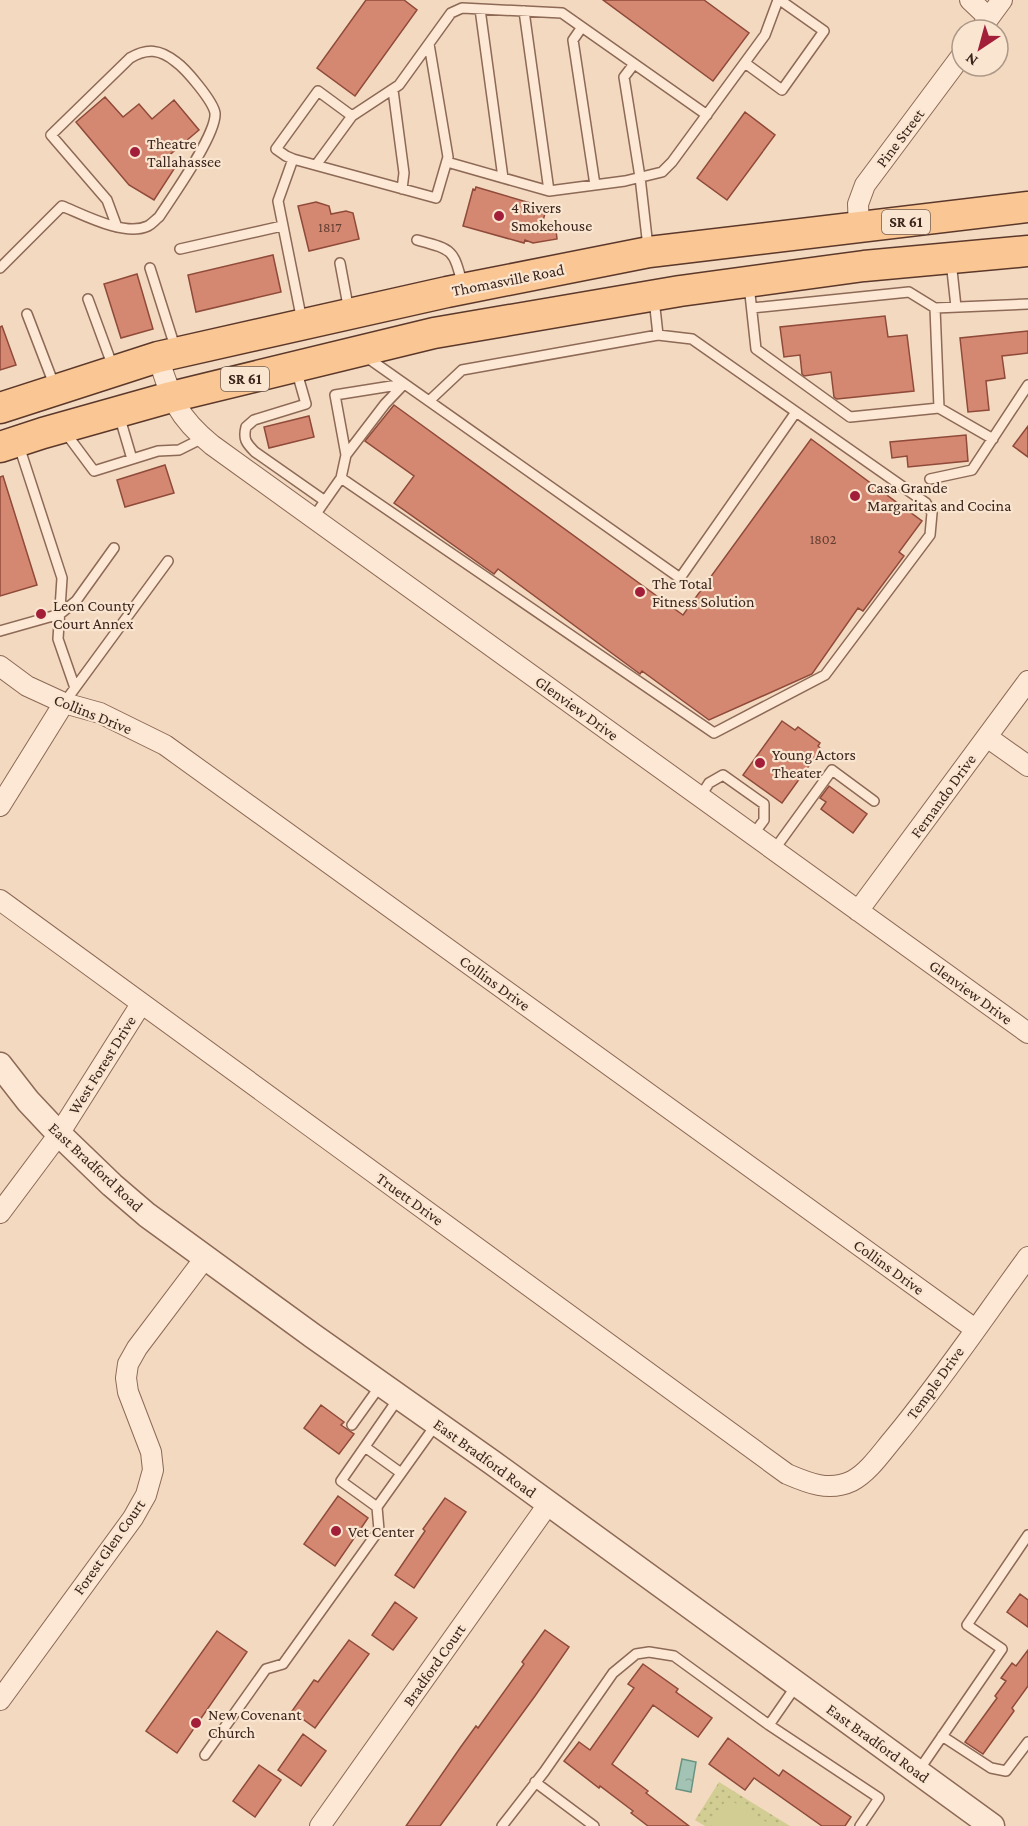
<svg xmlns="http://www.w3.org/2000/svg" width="1028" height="1826" font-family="'Crimson Pro',serif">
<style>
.park{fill:url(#park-dots)}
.pitch{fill:#d2cd92}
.water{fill:url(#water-ripples);stroke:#699381;stroke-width:1.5}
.building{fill:#d58871;stroke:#8f4a39;stroke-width:1.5}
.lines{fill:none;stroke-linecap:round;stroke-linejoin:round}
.service-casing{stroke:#8d6956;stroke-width:12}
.minor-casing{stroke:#8d6956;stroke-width:22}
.tertiary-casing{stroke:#8d6956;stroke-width:27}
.primary-casing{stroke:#5b382a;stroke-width:33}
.service{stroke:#fce8d4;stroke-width:9}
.minor{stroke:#fce8d4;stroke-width:20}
.tertiary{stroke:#fce8d4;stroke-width:24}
.primary{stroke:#fac693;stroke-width:30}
.poi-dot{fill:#a31f39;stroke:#f9e5d0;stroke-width:2}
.labels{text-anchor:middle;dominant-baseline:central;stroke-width:4.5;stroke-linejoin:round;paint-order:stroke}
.number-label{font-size:14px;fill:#623e31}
.shield{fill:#f9e5d0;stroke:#745f52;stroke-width:1.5}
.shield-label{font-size:15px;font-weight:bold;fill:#3b251c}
.street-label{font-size:16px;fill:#3b251c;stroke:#f9e5d0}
.poi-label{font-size:16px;fill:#3b251c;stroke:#f9e5d0;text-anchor:start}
</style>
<defs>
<pattern id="park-dots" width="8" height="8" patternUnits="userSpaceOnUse" patternTransform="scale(1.5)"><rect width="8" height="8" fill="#d2cd92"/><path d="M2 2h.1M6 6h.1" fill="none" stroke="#b5b07d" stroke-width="1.8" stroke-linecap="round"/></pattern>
<pattern id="water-ripples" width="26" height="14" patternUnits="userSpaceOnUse" patternTransform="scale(1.5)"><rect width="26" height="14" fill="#a3c4b4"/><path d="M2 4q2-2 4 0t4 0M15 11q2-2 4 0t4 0" fill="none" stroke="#8da89a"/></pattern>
</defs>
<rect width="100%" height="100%" fill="#f2d9c0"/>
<!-- park -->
<path class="park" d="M 719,1782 L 790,1826 L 705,1826 L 695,1820 Z"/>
<!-- pitch -->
<path class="pitch" d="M 727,1798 L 773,1826 L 722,1826 L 713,1821 Z"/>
<!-- water -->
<path class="water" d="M 682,1759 L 696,1762 L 691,1792 L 676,1789 Z"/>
<!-- building -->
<path class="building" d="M 366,0 L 404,0 L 417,10 L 355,96 L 317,68 Z
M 603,0 L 704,0 L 749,33 L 713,81 Z
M 105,97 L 123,117 L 139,104 L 152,119 L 174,100 L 199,130 L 166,158 L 176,166 L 154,200 L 129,185 L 76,122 Z
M 745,112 L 775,135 L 727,200 L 697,178 Z
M 476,187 L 537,205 L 536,207 L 546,210 L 542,224 L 555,222 L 557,239 L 533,243 L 525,240 L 524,243 L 463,226 L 473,189 L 475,190 Z
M 316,202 L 329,206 L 331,214 L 346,211 L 353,213 L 359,239 L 309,251 L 298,206 Z
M 273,255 L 281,292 L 196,312 L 188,275 Z
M 137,274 L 153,329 L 121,338 L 104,284 Z
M 885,316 L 888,337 L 907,335 L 914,391 L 837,399 L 834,397 L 831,372 L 804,376 L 802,374 L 800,355 L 784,357 L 780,327 Z
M 2,326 L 16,365 L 0,370 L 0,327 Z
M 1028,331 L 1028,353 L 1002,356 L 1005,378 L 986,381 L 989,410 L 968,412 L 960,338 Z
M 394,405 L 683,615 L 811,439 L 922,521 L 899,552 L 904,556 L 863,611 L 858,608 L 812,674 L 709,720 L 642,671 L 640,674 L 498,569 L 494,574 L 394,503 L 414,476 L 365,441 Z
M 309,416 L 314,437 L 269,448 L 264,427 Z
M 1028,426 L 1028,457 L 1013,446 Z
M 966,435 L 968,461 L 908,467 L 907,456 L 892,458 L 890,442 Z
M 165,465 L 174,493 L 125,507 L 117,480 Z
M 3,476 L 37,585 L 0,596 L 0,477 Z
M 782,721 L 795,730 L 798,727 L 820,743 L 818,746 L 821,749 L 782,803 L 743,775 Z
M 829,786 L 867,814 L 853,833 L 821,809 L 826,802 L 820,798 Z
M 321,1405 L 344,1422 L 341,1425 L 354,1434 L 339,1454 L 304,1428 Z
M 338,1496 L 368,1518 L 335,1566 L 304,1544 Z
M 445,1498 L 466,1512 L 414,1588 L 395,1575 L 425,1531 L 423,1529 Z
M 1020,1594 L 1028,1600 L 1028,1627 L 1007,1612 Z
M 395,1602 L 417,1618 L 393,1650 L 372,1635 Z
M 545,1630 L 569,1647 L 535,1696 L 440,1826 L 406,1826 L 460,1748 L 476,1726 L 478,1728 L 524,1664 L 522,1662 Z
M 217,1631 L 247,1652 L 177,1753 L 146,1731 Z
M 349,1640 L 369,1654 L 315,1728 L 292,1711 L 314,1680 L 318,1682 Z
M 1028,1650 L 1028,1686 L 1012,1708 L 1014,1711 L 983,1754 L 965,1742 L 997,1698 L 995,1696 L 1006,1681 L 1001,1678 L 1012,1663 L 1016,1666 Z
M 643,1664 L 678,1689 L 676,1692 L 712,1718 L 698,1737 L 653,1705 L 612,1764 L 648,1791 L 646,1793 L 689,1826 L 648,1826 L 631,1813 L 633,1811 L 600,1786 L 599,1788 L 564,1761 L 579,1742 L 590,1750 L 634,1688 L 628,1684 Z
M 303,1734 L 326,1751 L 301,1786 L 278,1770 Z
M 728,1738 L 779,1776 L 783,1770 L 851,1817 L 845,1826 L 822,1826 L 754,1778 L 745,1790 L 709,1764 Z
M 259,1765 L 281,1780 L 255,1817 L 233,1801 Z"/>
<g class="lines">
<!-- service casing -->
<g class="service-casing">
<path id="service" d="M 480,9 L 503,178
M 524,11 L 549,191
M 582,27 L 573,40 L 595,185
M 745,63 L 782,90 L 824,31 L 780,0
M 634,64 L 624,77 L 640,177 L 648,247
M 393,90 L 404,173 L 402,189
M 352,116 L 318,91 L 276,149 L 286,156 L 293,159 L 436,198 L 448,157 L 429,44
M 293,159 L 278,201 L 302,321
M 447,162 L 549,191 L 625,181 L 662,172 L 672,162 L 765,35 L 778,0
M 316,165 L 352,116 L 399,85 L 451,13 L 462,8 L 562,13 L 707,115
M 417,240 C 454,250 453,249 463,286
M 180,249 L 282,226
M 951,261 L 956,307
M 340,263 L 349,311
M 0,268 L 62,206 C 84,215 125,237 148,226 C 152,224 155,220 159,217 C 172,197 217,134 215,113 C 213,101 186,69 176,62 C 160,49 147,48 130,58 L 51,135 L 107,200 L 117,227
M 150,268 L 176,350
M 749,285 L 756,349 L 850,417 L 939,408 L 935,308
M 88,299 L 113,367
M 654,299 L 658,335
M 752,308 L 909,292 L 935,308 L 1028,304
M 27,314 L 55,387
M 365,356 L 680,578 L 796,412
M 296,369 L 306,404 L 254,420 L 246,427 C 243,439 246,443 255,452 L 325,501
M 939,408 L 993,439
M 119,415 L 132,459
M 65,432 L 94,471 L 158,451 L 179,450 L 203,438
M 19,446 L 62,578 L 58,639 L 75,688
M 346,455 L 385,404 L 404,384
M 341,478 L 714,733 L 825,675 L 930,535 L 932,513 L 926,503 L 692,339 L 658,335 L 462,370 L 429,401
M 930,479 L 972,470 L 1028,385
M 313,518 L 341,478 L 346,455 L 335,395 L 404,384
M 0,631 L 60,614 L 76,601 L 114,548
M 64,703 L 168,561
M 700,797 L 709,783 L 723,775 L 764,804 L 764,820 L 753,835
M 774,850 L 832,770 L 874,801
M 352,1425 L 380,1386
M 365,1447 L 401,1473
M 377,1507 L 341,1481 L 398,1399
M 769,1725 L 796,1686
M 942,1736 L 991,1768 L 1006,1771 L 1028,1742
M 205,1755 L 266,1669 L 283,1664 L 379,1530 L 377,1507 L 437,1423
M 919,1770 L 1002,1649 L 967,1625 L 1028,1535
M 535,1782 L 594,1826
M 502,1826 L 544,1772 L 613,1673 L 636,1654 L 649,1652 L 674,1656 L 769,1725 L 879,1798 L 860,1826"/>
</g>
<!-- minor casing -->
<g class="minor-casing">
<path id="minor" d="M 970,0 L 989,18
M 980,30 L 1002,0
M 859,228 L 858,204 L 865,185 L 962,55
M 158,357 C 171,398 177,417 212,445 L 1028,1033
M 0,666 L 27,686 L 64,703 L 100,713 L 165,745 L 975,1329
M 987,737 L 1028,766
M 0,806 L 64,703
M 0,900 L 787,1474 C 808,1483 829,1492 852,1481 C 869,1472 882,1452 894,1438 C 942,1380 984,1317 1028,1257
M 858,911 L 1028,681
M 0,1213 L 59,1134 L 141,1004
M 0,1700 L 133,1518 L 146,1495 L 153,1470 L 151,1452 L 128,1392 L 126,1378 L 128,1364 L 137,1348 L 205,1258
M 320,1826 L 549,1503"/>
</g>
<!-- tertiary casing -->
<g class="tertiary-casing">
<path id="tertiary" d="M 0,1065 L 28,1101 L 59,1134 L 112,1185 L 147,1215 L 313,1336 L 493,1463 L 992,1826"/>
</g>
<!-- primary casing -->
<g class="primary-casing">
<path id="primary" d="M 0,408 L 158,357 L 447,292 L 649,252 L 1028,207
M 0,447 L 43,433 L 171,397 L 434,333 L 680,291 L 864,266 L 1028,251"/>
</g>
<!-- service -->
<use href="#service" class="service"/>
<!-- minor -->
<use href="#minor" class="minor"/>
<!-- tertiary -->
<use href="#tertiary" class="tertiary"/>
<!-- primary -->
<use href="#primary" class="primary"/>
</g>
<!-- markers -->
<g class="poi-dot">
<circle cx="135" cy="152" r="6"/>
<circle cx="499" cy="216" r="6"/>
<circle cx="855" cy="496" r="6"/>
<circle cx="640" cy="592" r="6"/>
<circle cx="41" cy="614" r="6"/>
<circle cx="760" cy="763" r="6"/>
<circle cx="336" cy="1531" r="6"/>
<circle cx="196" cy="1723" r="6"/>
</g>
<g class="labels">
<!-- number labels -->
<g class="number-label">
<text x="330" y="227">1817</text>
<text x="823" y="539">1802</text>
</g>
<!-- shield labels -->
<g class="shield">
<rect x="882" y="210" width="48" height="24" rx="4.5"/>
<rect x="221" y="367" width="48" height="24" rx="4.5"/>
</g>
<g class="shield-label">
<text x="906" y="222">SR 61</text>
<text x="245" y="379">SR 61</text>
</g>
<!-- street labels -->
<g class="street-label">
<text transform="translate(900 138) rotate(-53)">Pine Street</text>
<text transform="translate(508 280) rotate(-11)">Thomasville Road</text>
<text transform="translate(577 708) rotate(36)">Glenview Drive</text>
<text transform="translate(93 714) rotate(22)">Collins Drive</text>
<text transform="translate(943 796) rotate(-54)">Fernando Drive</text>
<text transform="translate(495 983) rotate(36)">Collins Drive</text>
<text transform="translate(971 992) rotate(36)">Glenview Drive</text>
<text transform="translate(102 1065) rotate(-58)">West Forest Drive</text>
<text transform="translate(96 1167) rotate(43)">East Bradford Road</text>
<text transform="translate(410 1199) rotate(36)">Truett Drive</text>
<text transform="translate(889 1267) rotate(36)">Collins Drive</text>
<text transform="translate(935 1383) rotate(-54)">Temple Drive</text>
<text transform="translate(485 1458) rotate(36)">East Bradford Road</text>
<text transform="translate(109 1547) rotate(-55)">Forest Glen Court</text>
<text transform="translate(434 1665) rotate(-55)">Bradford Court</text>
<text transform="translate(878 1743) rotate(36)">East Bradford Road</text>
</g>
<!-- poi labels -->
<g class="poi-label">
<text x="147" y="143">Theatre<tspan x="147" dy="18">Tallahassee</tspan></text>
<text x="511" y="207">4 Rivers<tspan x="511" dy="18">Smokehouse</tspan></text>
<text x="867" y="487">Casa Grande<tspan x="867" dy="18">Margaritas and Cocina</tspan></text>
<text x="652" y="583">The Total<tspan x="652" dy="18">Fitness Solution</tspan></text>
<text x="53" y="605">Leon County<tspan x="53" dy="18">Court Annex</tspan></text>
<text x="772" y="754">Young Actors<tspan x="772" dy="18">Theater</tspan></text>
<text x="348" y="1531">Vet Center</text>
<text x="208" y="1714">New Covenant<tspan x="208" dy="18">Church</tspan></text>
</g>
</g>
<!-- north arrow -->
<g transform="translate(980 48) rotate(216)"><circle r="28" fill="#f9e5d0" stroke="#ad9888" stroke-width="1.5"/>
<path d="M0-4.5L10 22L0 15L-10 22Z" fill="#a31f39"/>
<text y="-9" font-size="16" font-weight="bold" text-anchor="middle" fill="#3b251c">N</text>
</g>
</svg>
